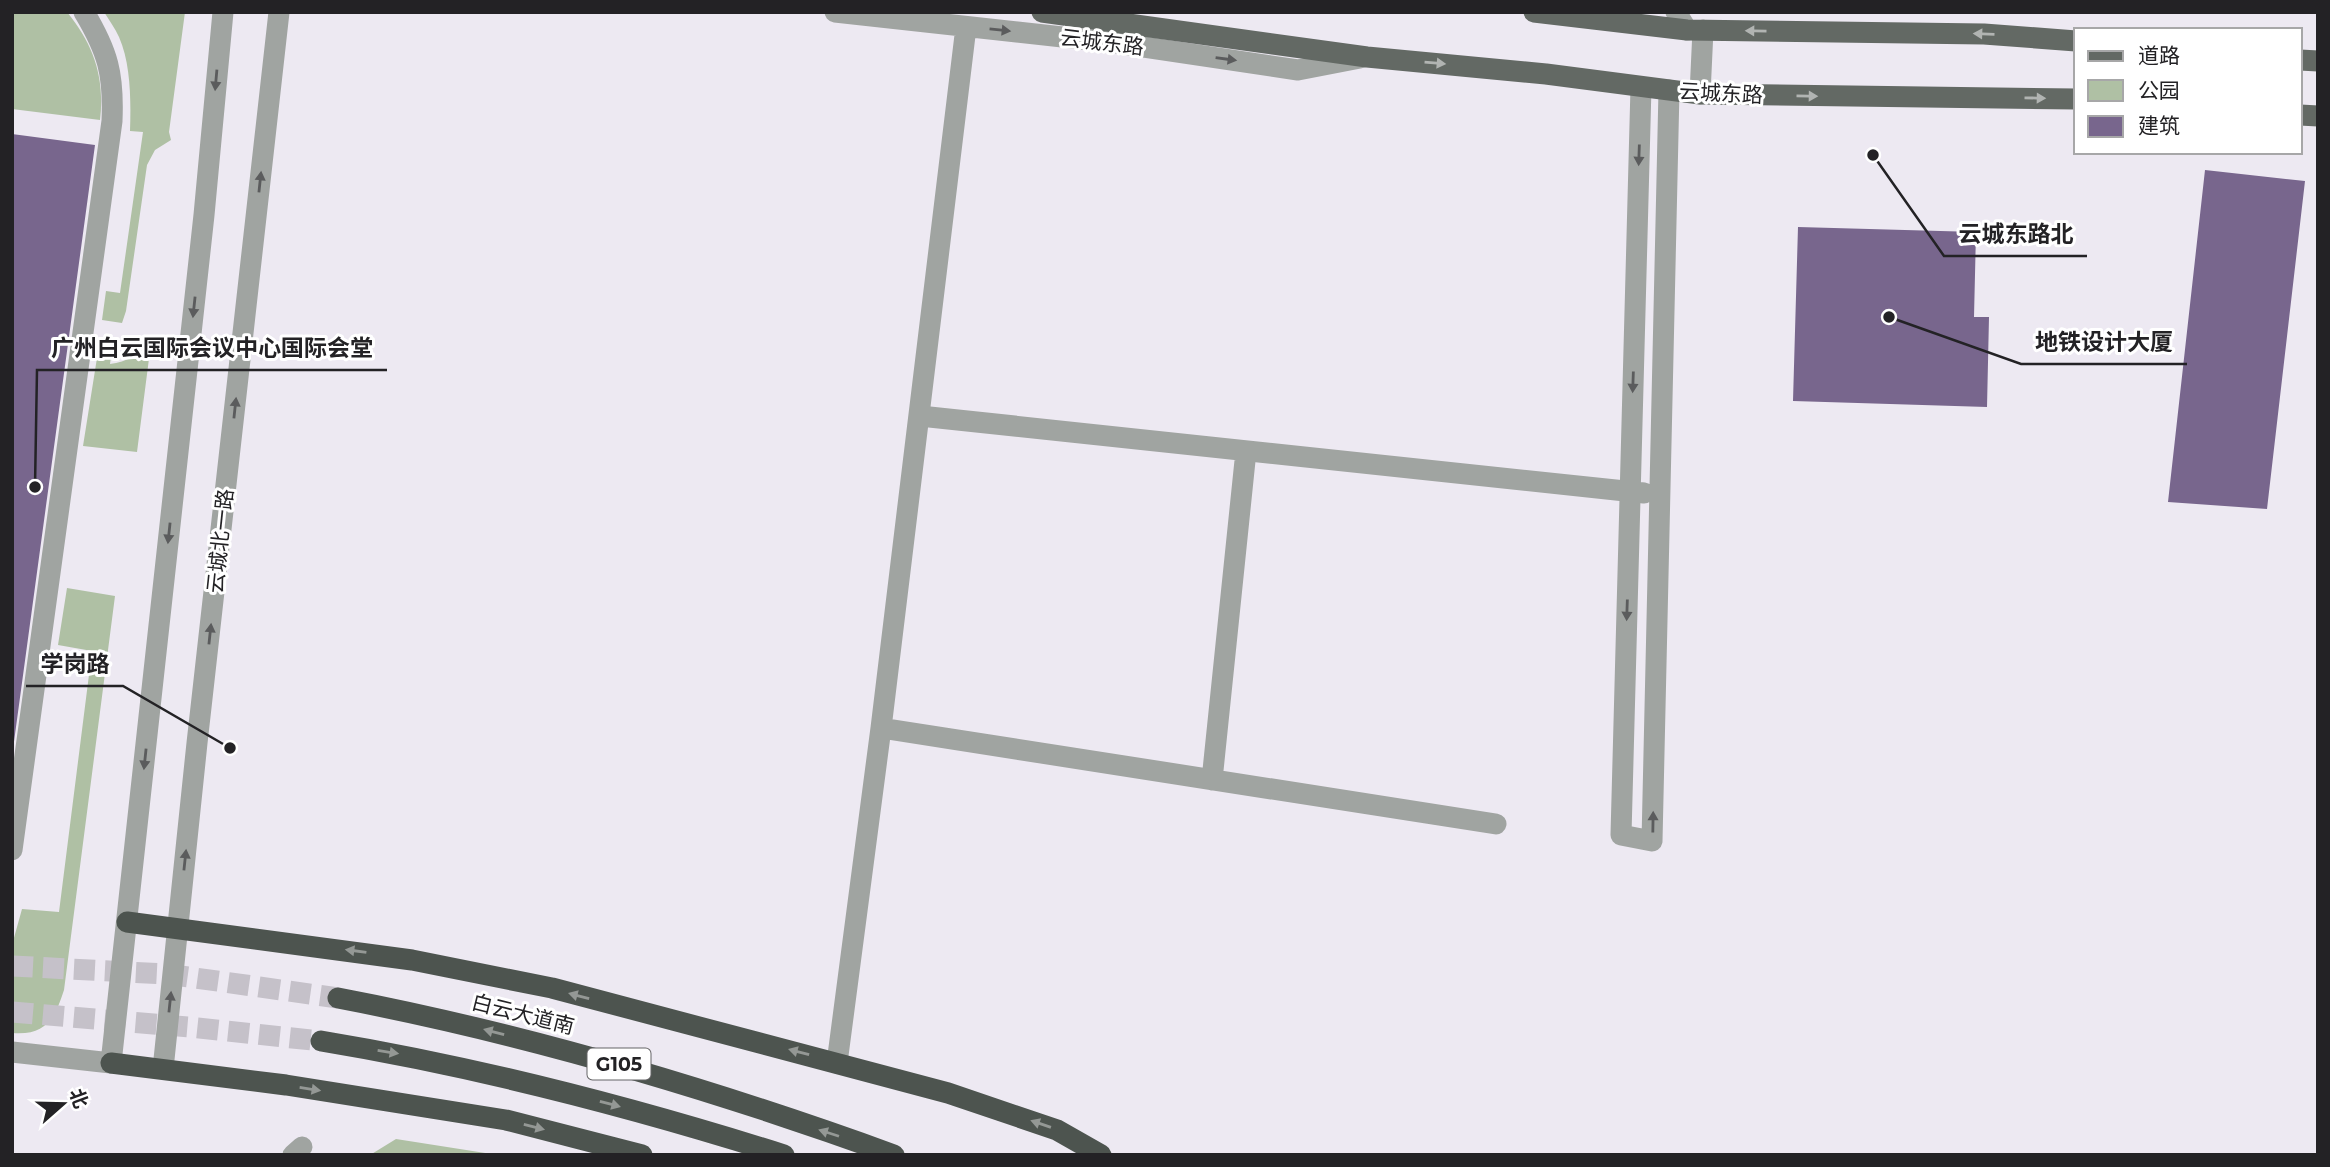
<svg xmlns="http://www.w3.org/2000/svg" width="2330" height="1167" font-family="Montserrat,'Noto Sans SC',sans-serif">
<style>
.green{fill:#afc0a4}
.building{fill:#78668d}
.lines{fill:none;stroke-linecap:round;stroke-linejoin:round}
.highway-tunnel{stroke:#c5c1c9;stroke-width:21;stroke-dasharray:21 10;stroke-linecap:butt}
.minor{stroke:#a0a4a1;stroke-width:21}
.major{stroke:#636964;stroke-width:21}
.highway{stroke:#4d544f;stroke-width:21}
.oneway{fill:#5b5c5d}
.oneway2{fill:#b1b4b2}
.oneway3{fill:#949895}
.labels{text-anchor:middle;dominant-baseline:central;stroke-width:6;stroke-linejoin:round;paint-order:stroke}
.shield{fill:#fff;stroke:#656466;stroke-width:2}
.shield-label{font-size:19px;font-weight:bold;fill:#232225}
.street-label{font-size:21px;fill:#232225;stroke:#fff}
.leader{fill:none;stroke:#232225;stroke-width:2.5}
.callout-dot{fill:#232225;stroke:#fff;stroke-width:2.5}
.callout-label{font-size:23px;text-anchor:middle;font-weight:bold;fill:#232225;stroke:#fff;stroke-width:6;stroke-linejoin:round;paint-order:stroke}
</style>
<rect width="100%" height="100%" fill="#ede9f2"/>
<!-- green -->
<path class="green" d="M 12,12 L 67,12 C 94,45 105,78 100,120 L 12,109 Z
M 104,12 L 185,12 L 169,132 L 171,140 L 155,150 L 147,165 L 126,311 L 122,323 L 102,320 L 106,291 L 120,293 L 143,132 L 130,131 C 131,102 131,64 119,37 C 115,28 109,20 104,12 Z
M 100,339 L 113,342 L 110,364 C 127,362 138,354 151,343 L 137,452 L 83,446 Z
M 67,588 L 115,596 L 64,990 C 55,1018 46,1036 12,1033 L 12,945 L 22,909 L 59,912 L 92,651 L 58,645 Z
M 396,1139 L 498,1155 L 370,1155 Z"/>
<!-- building -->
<path class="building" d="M 12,134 L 95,145 L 13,749 L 12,749 Z
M 2205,170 L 2305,181 L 2267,509 L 2168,502 Z
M 1798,227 L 1976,232 L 1974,317 L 1989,317 L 1987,407 L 1793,401 Z"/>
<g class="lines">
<!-- highway-tunnel -->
<path class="highway-tunnel" d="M 12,966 L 167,974 L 338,998
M 12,1012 L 189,1027 L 321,1041"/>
<!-- minor -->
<path class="minor" d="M 835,12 L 1117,43 L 1298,70 L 1360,58
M 1676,12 L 1687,30
M 1641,87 L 1621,835 L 1652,841 L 1669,90
M 1700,94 L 1703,30
M 920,416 L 1644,493
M 881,728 L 1496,824
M 1212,780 L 1246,451
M 12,850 L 112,121 C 114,74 108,52 84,12
M 12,1052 L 111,1063 L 204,215 L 223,12
M 837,1063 L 881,728 L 966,27
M 163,1069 L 197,743 L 279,12
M 293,1155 L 302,1147"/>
<!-- major -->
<path class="major" d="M 1042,12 L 1367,57 L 1546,74 L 1700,94 L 2076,99
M 1534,12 L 1687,30 L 1984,34 L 2076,41
M 2300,60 L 2318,61
M 2300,115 L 2318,116"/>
<!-- highway -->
<path class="highway" d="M 127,922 L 412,960 L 552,988 L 948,1093 L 1057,1130 L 1101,1155
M 338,998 C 527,1034 712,1089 894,1155
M 321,1041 C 478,1067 632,1107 784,1155
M 111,1063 L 286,1085 L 506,1120 L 642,1155"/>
</g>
<!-- one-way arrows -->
<defs><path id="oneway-solid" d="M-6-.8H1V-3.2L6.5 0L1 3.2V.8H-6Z" transform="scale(1.75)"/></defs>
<g class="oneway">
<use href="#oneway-solid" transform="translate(1000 30) rotate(6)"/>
<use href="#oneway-solid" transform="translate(1226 59) rotate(8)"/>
<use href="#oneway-solid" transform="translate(216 80) rotate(95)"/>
<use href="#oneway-solid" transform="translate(1639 155) rotate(92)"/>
<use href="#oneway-solid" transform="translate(260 182) rotate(-84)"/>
<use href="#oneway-solid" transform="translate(194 307) rotate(96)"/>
<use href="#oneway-solid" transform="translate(1633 382) rotate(92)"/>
<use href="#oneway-solid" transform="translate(235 408) rotate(-84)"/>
<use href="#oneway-solid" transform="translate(169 533) rotate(96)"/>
<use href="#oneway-solid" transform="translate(1627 610) rotate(92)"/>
<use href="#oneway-solid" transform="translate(210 634) rotate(-84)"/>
<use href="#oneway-solid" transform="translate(145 759) rotate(96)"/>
<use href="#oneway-solid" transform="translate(1653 822) rotate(-89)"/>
<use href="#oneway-solid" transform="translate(185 860) rotate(-84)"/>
<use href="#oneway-solid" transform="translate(170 1002) rotate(-84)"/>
</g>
<g class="oneway2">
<use href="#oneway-solid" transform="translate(1756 31) rotate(-179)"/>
<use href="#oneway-solid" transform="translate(1984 34) rotate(-178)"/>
<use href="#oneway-solid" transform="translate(1435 63) rotate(5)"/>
<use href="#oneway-solid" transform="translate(1807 96) rotate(1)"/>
<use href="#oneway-solid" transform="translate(2035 98) rotate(1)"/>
</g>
<g class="oneway3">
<use href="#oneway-solid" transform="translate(356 951) rotate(-172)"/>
<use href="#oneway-solid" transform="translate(579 996) rotate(-165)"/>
<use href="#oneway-solid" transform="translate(494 1032) rotate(-165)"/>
<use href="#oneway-solid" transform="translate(388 1052) rotate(9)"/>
<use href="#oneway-solid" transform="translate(799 1052) rotate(-165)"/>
<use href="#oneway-solid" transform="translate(310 1089) rotate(9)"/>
<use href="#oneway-solid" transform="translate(610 1104) rotate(15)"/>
<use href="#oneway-solid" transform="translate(1041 1124) rotate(-161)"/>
<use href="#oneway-solid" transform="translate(534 1127) rotate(14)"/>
<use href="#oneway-solid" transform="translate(829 1133) rotate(-162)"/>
</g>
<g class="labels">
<!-- shield labels -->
<rect class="shield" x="587.5" y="1048.5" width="63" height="31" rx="5"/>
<g class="shield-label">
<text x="619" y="1064">G105</text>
</g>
<!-- street labels -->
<g class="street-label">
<text transform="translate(1102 42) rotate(7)">云城东路</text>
<text transform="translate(1721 93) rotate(3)">云城东路</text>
<text transform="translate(220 541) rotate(-84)">云城北一路</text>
<text transform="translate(523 1014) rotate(14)">白云大道南</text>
</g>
</g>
<!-- callouts -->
<path class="leader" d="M1873 155L1944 256H2087M1889 317L2021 364H2187M35 487L37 370H387M230 748L123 686H26"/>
<g class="callout-dot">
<circle cx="1873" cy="155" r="7"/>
<circle cx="1889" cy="317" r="7"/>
<circle cx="35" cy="487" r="7"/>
<circle cx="230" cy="748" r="7"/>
</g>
<g class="callout-label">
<text x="2016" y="242">云城东路北</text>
<text x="2104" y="350">地铁设计大厦</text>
<text x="212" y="356">广州白云国际会议中心国际会堂</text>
<text x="75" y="672">学岗路</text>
</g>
<!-- border -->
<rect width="2330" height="1167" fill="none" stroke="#232225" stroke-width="28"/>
<!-- legend -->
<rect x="2074" y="28" width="228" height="126" fill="#ffffff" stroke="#a7a7a8" stroke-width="2"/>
<rect x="2088" y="51" width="35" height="10" fill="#636964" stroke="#a7a7a8" stroke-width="2"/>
<text x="2138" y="63" font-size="21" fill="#232225">道路</text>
<rect x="2088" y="80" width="35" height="21" fill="#afc0a4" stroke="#a7a7a8" stroke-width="2"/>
<text x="2138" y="98" font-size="21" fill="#232225">公园</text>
<rect x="2088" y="116" width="35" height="21" fill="#78668d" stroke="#a7a7a8" stroke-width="2"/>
<text x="2138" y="133" font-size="21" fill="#232225">建筑</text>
<!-- north arrow -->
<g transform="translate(63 1104) rotate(70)" stroke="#ffffff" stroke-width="5" paint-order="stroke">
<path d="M0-5L12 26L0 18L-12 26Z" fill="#232225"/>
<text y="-10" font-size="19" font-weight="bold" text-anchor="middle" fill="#232225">北</text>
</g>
</svg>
